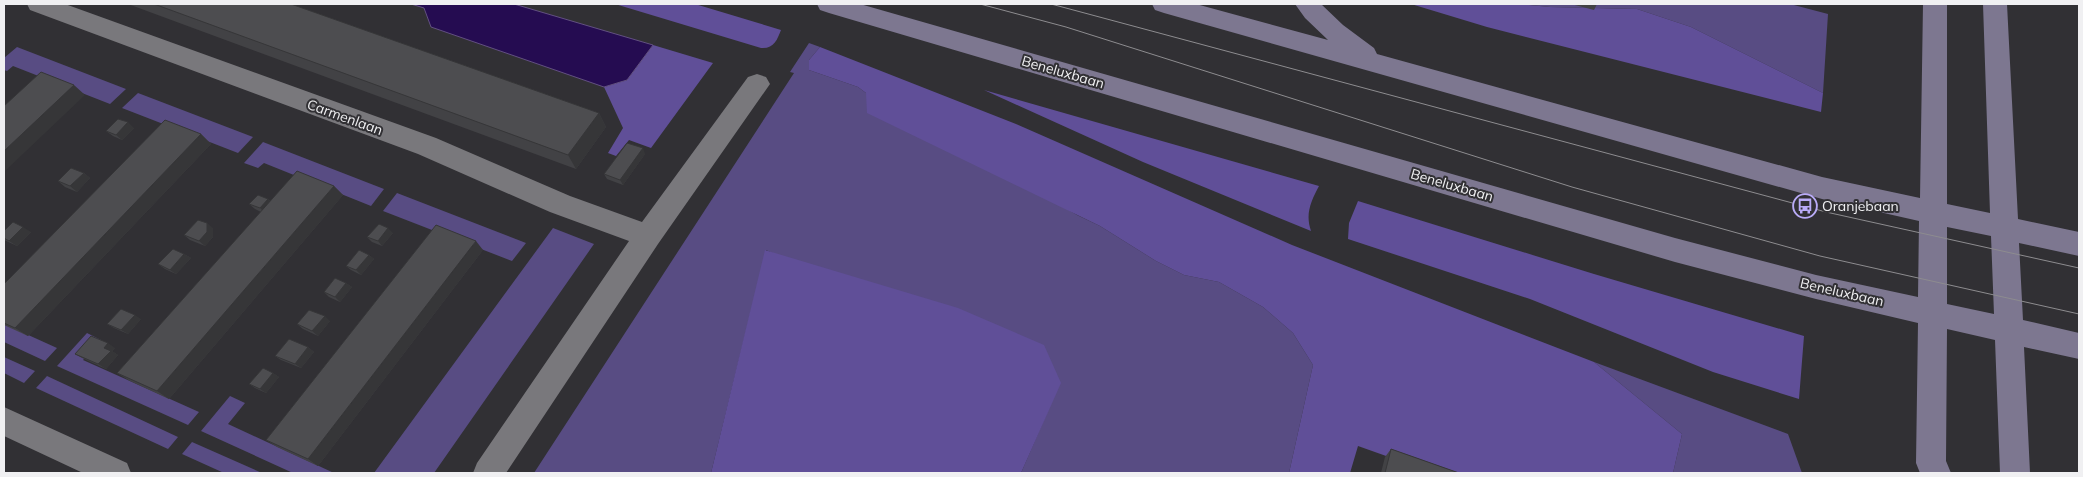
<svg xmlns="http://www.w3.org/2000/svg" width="2083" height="477" font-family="Mulish,sans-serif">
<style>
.green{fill:#584c83}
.forest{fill:#604f98}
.water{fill:#250c51;stroke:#625081}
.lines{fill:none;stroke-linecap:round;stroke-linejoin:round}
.street{fill:#79787c;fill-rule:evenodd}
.secondary{fill:#7d7790;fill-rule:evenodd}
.tram{stroke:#8d8c8f;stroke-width:1}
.wall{fill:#424245}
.shaded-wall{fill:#363638}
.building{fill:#4d4d50;stroke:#363638}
.labels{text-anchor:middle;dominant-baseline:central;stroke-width:4;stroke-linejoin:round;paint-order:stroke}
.street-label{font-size:14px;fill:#f0f0f2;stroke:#313034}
.poi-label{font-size:14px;fill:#f0f0f2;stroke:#313034;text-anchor:start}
</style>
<rect width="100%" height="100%" fill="#313034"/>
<!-- green -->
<path class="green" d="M 1518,4 L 1790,4 L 1828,14 L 1823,93 L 1691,27 L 1637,9 L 1550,7 Z
M 809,43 L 820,47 L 809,60 L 809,70 L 858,87 L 866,93 L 1077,215 L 1100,226 L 1156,261 L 1184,275 L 1219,282 L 1263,307 L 1293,333 L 1313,365 L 1289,473 L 1021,473 L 1060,383 L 766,250 L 711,473 L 534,473 L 794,73 L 790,72 Z
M 17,47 L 126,89 L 110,104 L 13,66 L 7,71 L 4,70 L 4,58 Z
M 138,93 L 253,137 L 238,153 L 122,108 Z
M 263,142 L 384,189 L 371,206 L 264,163 L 258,168 L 244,163 Z
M 397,193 L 526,243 L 512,261 L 383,211 Z
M 553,228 L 594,244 L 434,473 L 374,473 Z
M 4,324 L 57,348 L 45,361 L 4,342 Z
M 87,333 L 101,340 L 83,360 L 199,412 L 188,425 L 57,366 Z
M 4,357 L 35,371 L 24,383 L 4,373 Z
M 1594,362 L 1788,434 L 1802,473 L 1673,473 L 1682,434 Z
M 47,376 L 178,437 L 168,449 L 36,388 Z
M 230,396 L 245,403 L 228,424 L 334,473 L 293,473 L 201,431 Z
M 192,442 L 262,473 L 224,473 L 182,454 Z"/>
<!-- forest -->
<path class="forest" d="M 615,4 L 695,4 L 781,30 C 777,40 774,49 761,48 Z
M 1411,4 L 1518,4 L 1550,7 L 1637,9 L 1691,27 L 1823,93 L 1821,112 L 1487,27 Z
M 653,45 L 713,63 L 651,148 L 629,140 L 616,156 L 608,153 L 623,128 L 604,87 L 627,80 Z
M 820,47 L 1016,124 L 1292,245 L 1594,362 L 1682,434 L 1673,473 L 1434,473 L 1358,446 L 1350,473 L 1289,473 L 1313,365 L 1293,333 L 1263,307 L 1219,282 L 1184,275 L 1156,261 L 1100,226 L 867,113 L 866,93 L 858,87 L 809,70 L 809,60 Z
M 984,90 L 1319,186 C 1311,201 1305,214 1311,231 L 1143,162 Z
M 1358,201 L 1594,274 L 1804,336 L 1799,399 L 1713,372 L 1530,299 L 1348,239 L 1349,223 Z
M 765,250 L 958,308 L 1044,345 L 1061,383 L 1021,473 L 711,473 Z"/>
<!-- water -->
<path class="water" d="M 411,4 L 514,4 L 653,45 L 627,80 L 604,87 L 431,27 L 424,8 Z"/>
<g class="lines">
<!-- street -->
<path class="street" d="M 27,4 L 65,4 L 436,138 L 570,196 L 642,222 L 748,77 L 757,74 L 766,77 L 770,84 L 658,244 L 506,473 L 473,473 L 477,463 L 629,241 L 550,212 L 418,154 L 30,10 Z
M 4,407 L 127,463 L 131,473 L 83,473 L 4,436 Z"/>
<!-- secondary -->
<path class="secondary" d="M 817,4 L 860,4 L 1675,238 L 1816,275 L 1918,297 L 1919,221 L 1822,199 L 1164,13 L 1155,10 L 1152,4 L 1196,4 L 1328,40 L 1305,18 L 1295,4 L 1321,4 L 1343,25 L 1374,48 L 1377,54 L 1822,177 L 1920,198 L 1923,4 L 1947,4 L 1947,204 L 1990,213 L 1983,4 L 2007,4 L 2018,219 L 2079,232 L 2079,256 L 2019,243 L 2023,320 L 2079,333 L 2079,359 L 2024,347 L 2030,473 L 2000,473 L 1995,340 L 1947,329 L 1946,461 L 1951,473 L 1920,473 L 1916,463 L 1918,323 L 1816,299 L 1675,262 L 829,13 L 820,10 ZM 1947,227 L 1991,236 L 1994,314 L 1947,304 Z"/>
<!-- tram -->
<path class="tram" d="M 980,4 L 1066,27 L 1572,187 L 1820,256 L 2079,314
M 1051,4 L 1826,212 L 2079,268"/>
</g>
<!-- wall -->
<path class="wall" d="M 128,4 L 291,4 L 599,113 L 606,127 L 576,169 Z
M 1571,4 L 1597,4 L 1594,10 Z
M 134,128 L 122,140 L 113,136 L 106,131 Z
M 201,134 L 211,144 L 28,336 L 4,325 L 4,284 Z
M 645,154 L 623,185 L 607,179 L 604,174 Z
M 84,173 L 90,178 L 77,192 L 65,187 L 58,181 Z
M 334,186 L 343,195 L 169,399 L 130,381 L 117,373 L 261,212 L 255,209 L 249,204 L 268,199 L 270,201 Z
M 213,228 L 213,237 L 205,246 L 190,240 L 184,235 Z
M 4,231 L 31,232 L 17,246 L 4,240 Z
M 393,233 L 382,246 L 372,242 L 367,237 Z
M 483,250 L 318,466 L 277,447 L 266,440 Z
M 184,254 L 191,258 L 176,274 L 165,269 L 158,264 Z
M 369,255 L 374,259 L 361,275 L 351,270 L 346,266 Z
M 346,283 L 352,287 L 340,302 L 329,297 L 324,292 Z
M 141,319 L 128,334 L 114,328 L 107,324 Z
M 330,321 L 318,336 L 303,329 L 297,324 Z
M 308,347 L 314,352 L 301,368 L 281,360 L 275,356 Z
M 115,348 L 112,351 L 118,355 L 106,369 L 82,358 L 75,354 Z
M 273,373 L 279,377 L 266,393 L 255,388 L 249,384 Z
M 1391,449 L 1459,473 L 1381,473 L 1385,457 Z"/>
<!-- shaded-wall -->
<path class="shaded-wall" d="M 74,85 L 85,95 L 4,172 L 4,151 Z
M 599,113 L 606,127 L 576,169 L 568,155 Z
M 128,122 L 134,128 L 122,140 L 116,135 Z
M 201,134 L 211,144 L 28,336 L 15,328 Z
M 643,148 L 645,154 L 623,185 L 620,180 Z
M 84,173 L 90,178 L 77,192 L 70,186 Z
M 334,186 L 343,195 L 169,399 L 157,391 Z
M 268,199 L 273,204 L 265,213 L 260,208 Z
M 207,223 L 213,228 L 213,237 L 205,246 L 199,241 Z
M 23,227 L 31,232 L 17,246 L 9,241 Z
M 388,228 L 393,233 L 382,246 L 378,241 Z
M 476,241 L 483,250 L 318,466 L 308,459 Z
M 184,254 L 191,258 L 176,274 L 170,270 Z
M 369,255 L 374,259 L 361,275 L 356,270 Z
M 346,283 L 352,287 L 340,302 L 335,297 Z
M 135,315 L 141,319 L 128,334 L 121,330 Z
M 325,316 L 330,321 L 318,336 L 312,331 Z
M 108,343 L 115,348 L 112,351 L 118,355 L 106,369 L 98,364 L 104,348 Z
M 308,347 L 314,352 L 301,368 L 295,364 Z
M 273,373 L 279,377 L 266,393 L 260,389 Z"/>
<!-- building -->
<path class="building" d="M 154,4 L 291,4 L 599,113 L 568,155 Z
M 41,72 L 74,85 L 4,151 L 4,106 Z
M 118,119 L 128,122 L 116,135 L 106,131 Z
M 165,120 L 201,134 L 15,328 L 4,323 L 4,284 Z
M 627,143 L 643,148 L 620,180 L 604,174 Z
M 71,168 L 84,173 L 70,186 L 58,181 Z
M 297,171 L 334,186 L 157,391 L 117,373 Z
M 258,195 L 268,199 L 260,208 L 249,204 Z
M 198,220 L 207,223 L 207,232 L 199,241 L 184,235 Z
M 13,222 L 23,227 L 9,241 L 4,238 L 4,231 Z
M 379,224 L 388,228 L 378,241 L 367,237 Z
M 436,225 L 476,241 L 308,459 L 266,440 Z
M 173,249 L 184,254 L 170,270 L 158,264 Z
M 359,250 L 369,255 L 356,270 L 346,266 Z
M 335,278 L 346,283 L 335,297 L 324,292 Z
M 121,309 L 135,315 L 121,330 L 107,324 Z
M 309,310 L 325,316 L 312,331 L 297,324 Z
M 91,336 L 108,343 L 104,348 L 111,351 L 98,364 L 75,354 Z
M 289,339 L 308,347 L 295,364 L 275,356 Z
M 263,368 L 273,373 L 260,389 L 249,384 Z
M 1391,449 L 1459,473 L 1385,473 Z"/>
<!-- icons -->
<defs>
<g id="bus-ring" transform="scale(1.25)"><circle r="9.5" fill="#313034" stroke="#b9abf7" stroke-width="1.5"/><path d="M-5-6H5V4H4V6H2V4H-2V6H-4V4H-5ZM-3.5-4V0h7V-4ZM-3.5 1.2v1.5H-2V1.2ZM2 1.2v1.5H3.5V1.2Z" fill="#b9abf7"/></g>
</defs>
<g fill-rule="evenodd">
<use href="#bus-ring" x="1805" y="206"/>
</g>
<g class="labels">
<!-- street labels -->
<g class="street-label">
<text transform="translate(1063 72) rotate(16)">Beneluxbaan</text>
<text transform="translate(345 117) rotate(20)">Carmenlaan</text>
<text transform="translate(1452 185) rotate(16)">Beneluxbaan</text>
<text transform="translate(1842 292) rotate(13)">Beneluxbaan</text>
</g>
<!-- poi labels -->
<g class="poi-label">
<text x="1822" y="206">Oranjebaan</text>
</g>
</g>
<!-- border -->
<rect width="2083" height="477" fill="none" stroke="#f0f0f2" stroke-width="10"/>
</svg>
